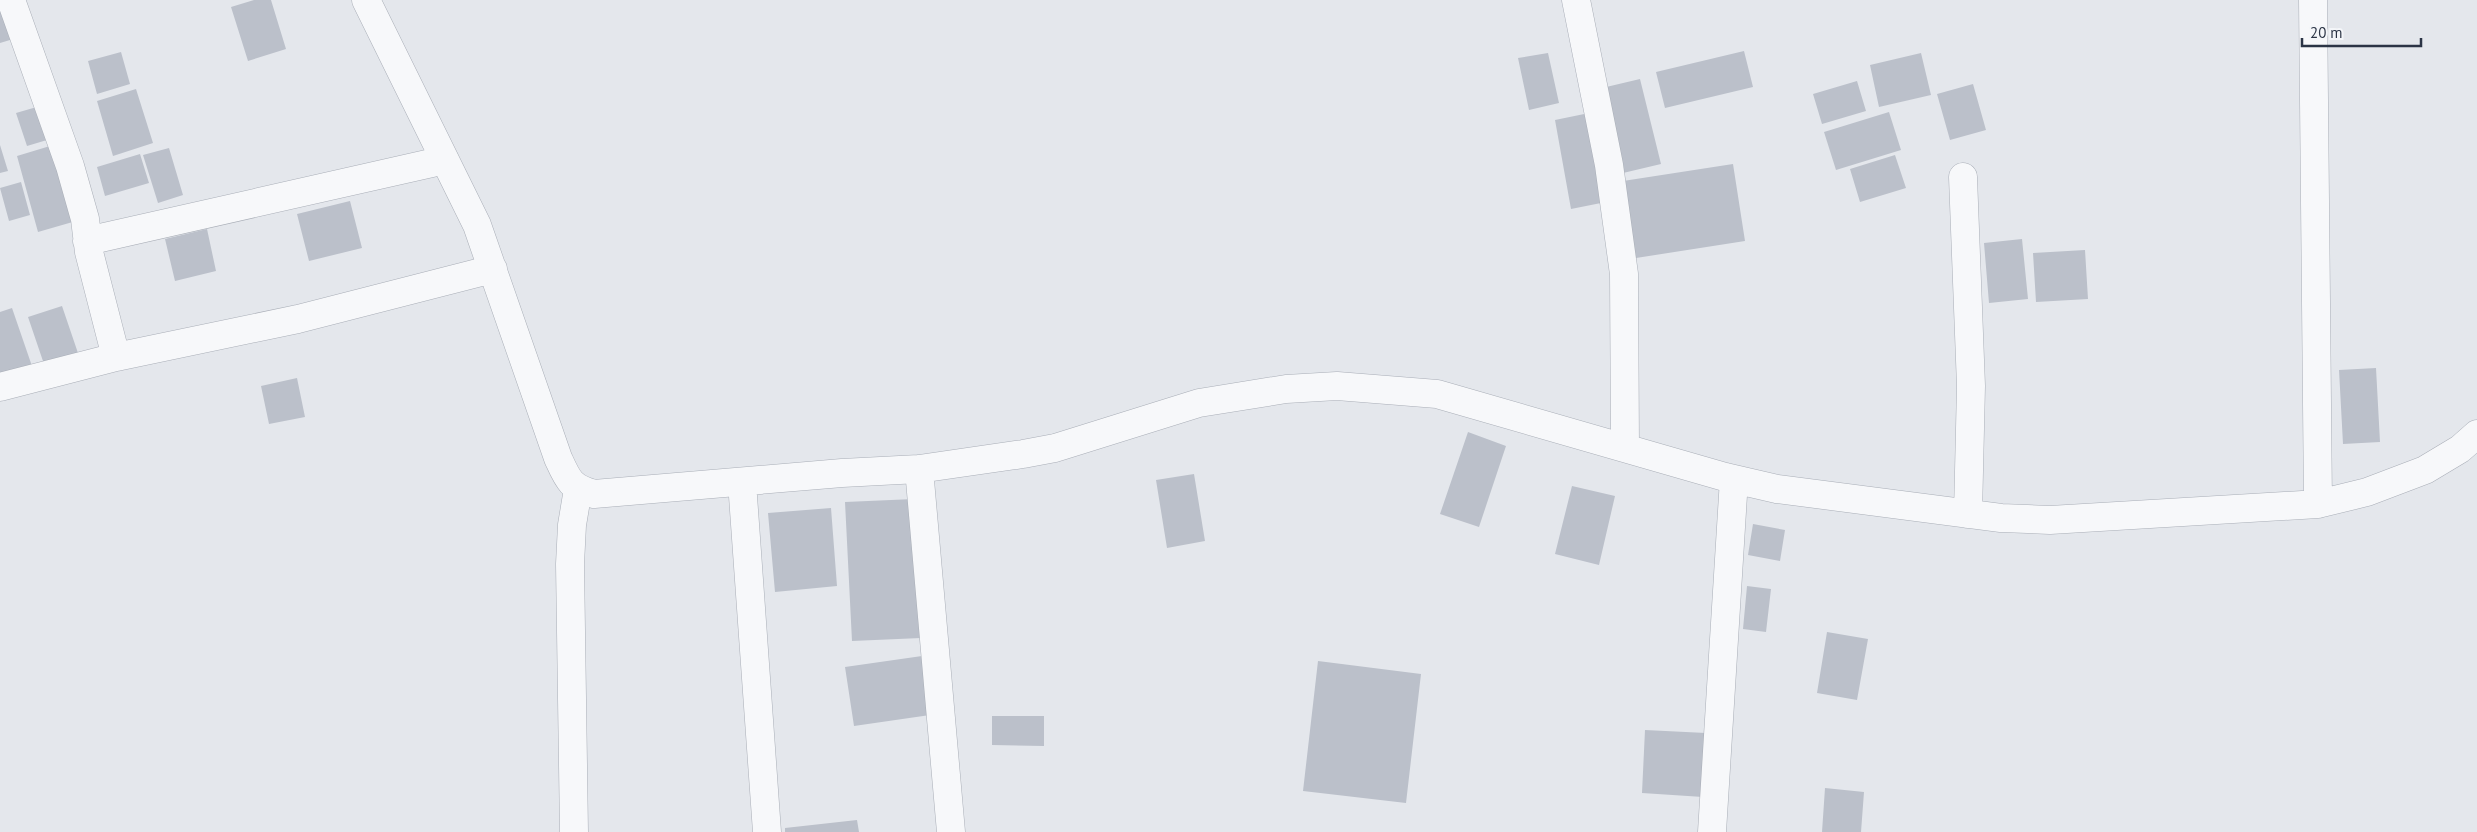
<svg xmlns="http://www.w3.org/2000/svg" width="2477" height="832" font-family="'PT Sans',sans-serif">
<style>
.building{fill:#bbc0ca}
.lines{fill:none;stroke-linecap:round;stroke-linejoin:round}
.minor-casing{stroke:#a9aeb7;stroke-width:29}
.minor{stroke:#f7f8fa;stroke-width:28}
</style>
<rect width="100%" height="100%" fill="#e4e7ec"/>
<!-- building -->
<path class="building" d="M 0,0 L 20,37 L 0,43 Z
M 254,0 L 271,0 L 286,49 L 248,61 L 231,7 Z
M 1744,51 L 1753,87 L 1665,108 L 1656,72 Z
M 121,52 L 130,84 L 97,94 L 88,61 Z
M 1548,53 L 1559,103 L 1529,110 L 1518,58 Z
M 1921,53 L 1931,95 L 1879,107 L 1870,65 Z
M 1640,79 L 1661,164 L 1623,173 L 1602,88 Z
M 1857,81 L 1866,111 L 1822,124 L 1813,94 Z
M 1973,84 L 1986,130 L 1950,140 L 1937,94 Z
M 136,89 L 153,143 L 113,156 L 97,101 Z
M 47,104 L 57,137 L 27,146 L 16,113 Z
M 1594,112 L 1611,201 L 1571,209 L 1555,120 Z
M 1889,112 L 1901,150 L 1836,170 L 1824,132 Z
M 60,143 L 83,219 L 38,232 L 17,156 Z
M 0,145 L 8,171 L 0,173 Z
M 169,148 L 183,195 L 158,203 L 143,155 Z
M 140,154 L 149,183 L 105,196 L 97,167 Z
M 1895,155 L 1906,188 L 1860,202 L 1850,169 Z
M 1733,164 L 1745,241 L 1636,258 L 1623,181 Z
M 21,182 L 30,215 L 9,221 L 0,188 Z
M 350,201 L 362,248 L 309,261 L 297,214 Z
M 207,229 L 216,271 L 175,281 L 165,239 Z
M 2022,239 L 2028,299 L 1989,303 L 1984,243 Z
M 2085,250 L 2088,299 L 2036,302 L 2033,253 Z
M 62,306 L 79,356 L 45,367 L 28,317 Z
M 12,308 L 34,372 L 0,383 L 0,312 Z
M 2376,368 L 2380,442 L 2343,444 L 2339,370 Z
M 297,378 L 305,417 L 269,424 L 261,386 Z
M 1468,432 L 1506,446 L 1479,527 L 1440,514 Z
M 1194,474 L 1205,541 L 1167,548 L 1156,480 Z
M 1572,486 L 1615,496 L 1599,565 L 1555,554 Z
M 914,499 L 921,638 L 852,641 L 845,502 Z
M 831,508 L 837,586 L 775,592 L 768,513 Z
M 1753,524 L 1785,530 L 1780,561 L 1748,555 Z
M 1747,586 L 1771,589 L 1766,632 L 1743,629 Z
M 1827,632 L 1868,639 L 1857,700 L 1817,693 Z
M 929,655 L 937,714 L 854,726 L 845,667 Z
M 1318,661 L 1421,674 L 1406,803 L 1303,791 Z
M 992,716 L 1044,716 L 1044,746 L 992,745 Z
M 1645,730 L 1706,733 L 1703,797 L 1642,793 Z
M 1825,788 L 1864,792 L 1861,832 L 1822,832 Z
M 857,820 L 859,832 L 785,832 L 785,828 Z"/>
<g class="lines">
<!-- minor casing -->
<g class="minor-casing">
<path id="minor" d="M 11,0 L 70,166 L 85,219 L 89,252 L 116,357
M 366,0 L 477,225 L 558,458 C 568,480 570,487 594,494 L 842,473 L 919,469 L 1023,454 L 1055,448 L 1199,403 L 1286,389 L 1337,386 L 1437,394 L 1725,477 L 1777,489 L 2001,518 L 2050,520 L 2318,504 L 2367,492 L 2425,470 L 2460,449 L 2477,434
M 1576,0 L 1609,165 L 1624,274 L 1625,448
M 2313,0 L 2318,504
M 1963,177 L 1971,386 L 1968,514
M 87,241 L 445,160
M 0,387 L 116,357 L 298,319 L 493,269
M 919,469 L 951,832
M 742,482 L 767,832
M 574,832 L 570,564 L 572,525 L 578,489
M 1712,832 L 1734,479"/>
</g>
<!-- minor -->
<use href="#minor" class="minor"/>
</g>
<!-- scale -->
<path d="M2302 38v8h119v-8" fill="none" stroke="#2b3445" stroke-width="2.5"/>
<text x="2310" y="38" font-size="15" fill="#2b3445" stroke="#f4f6f9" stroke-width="4" paint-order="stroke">20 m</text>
</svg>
